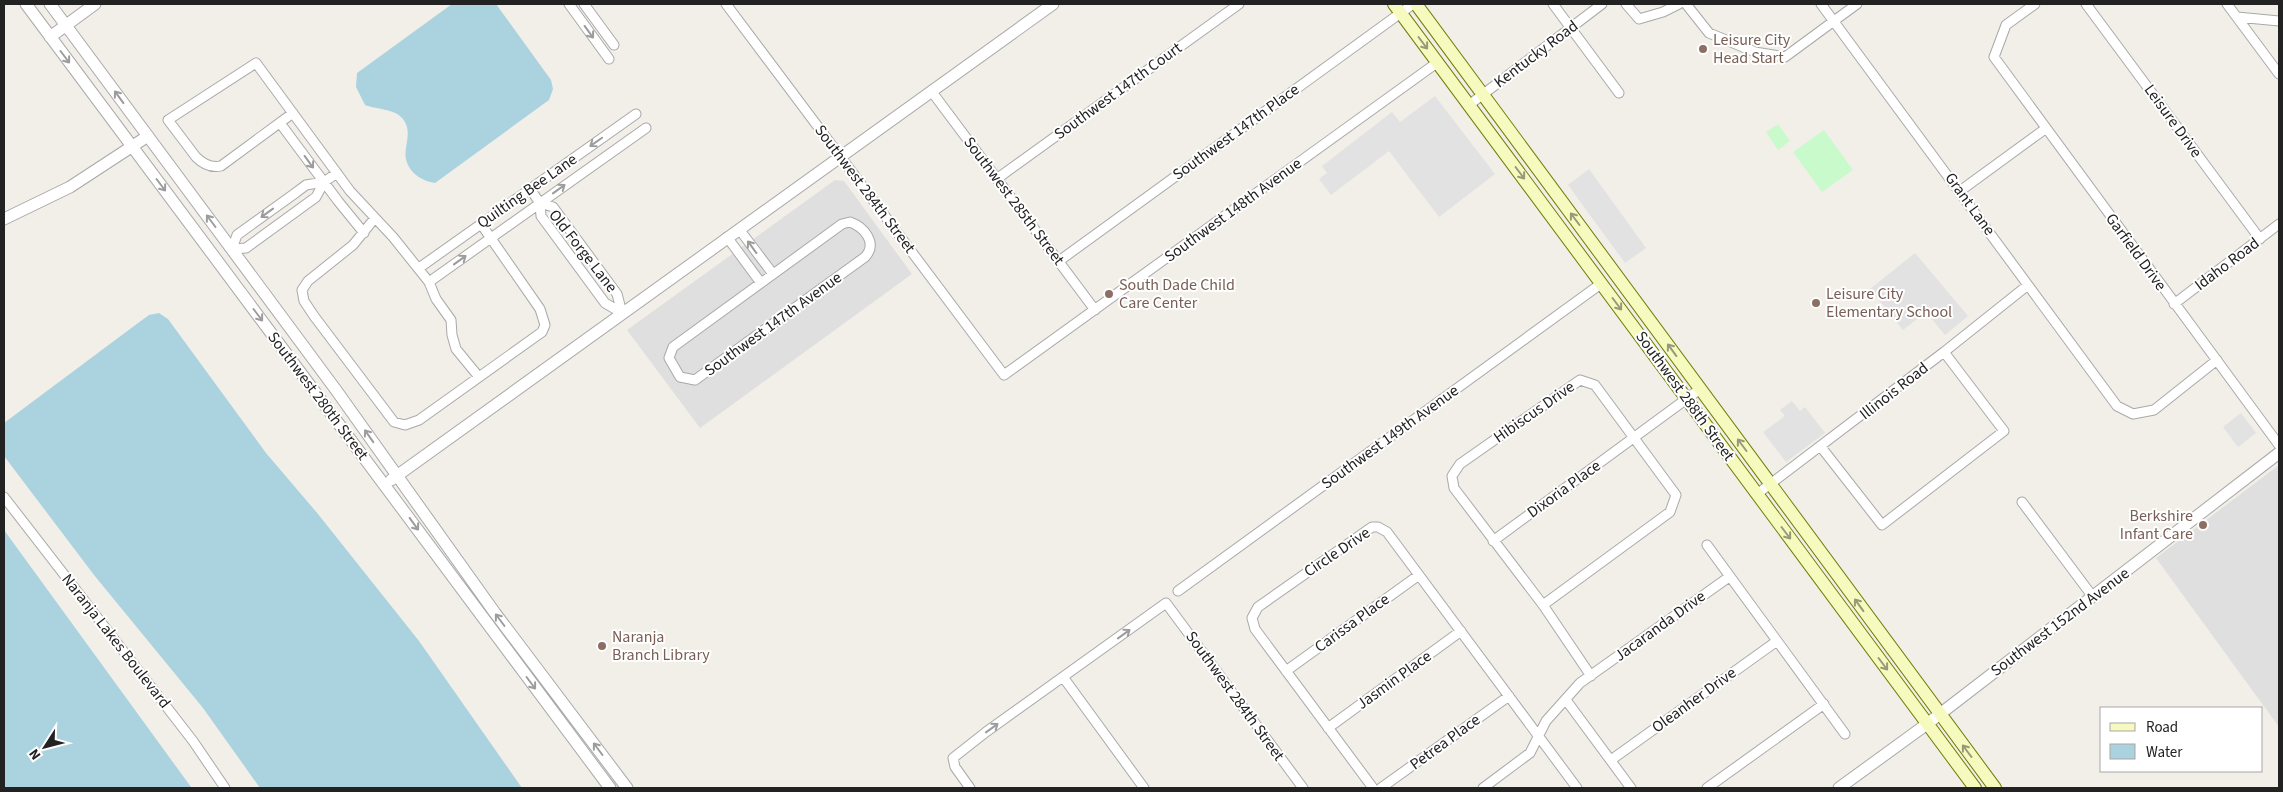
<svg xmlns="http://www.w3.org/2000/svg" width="2283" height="792" font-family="'Source Sans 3',sans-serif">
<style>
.residential{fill:#e0dfdf}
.park{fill:#c8facc}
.parking{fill:#e2e2e2}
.water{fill:#aad3df}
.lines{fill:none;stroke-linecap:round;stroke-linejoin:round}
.minor-casing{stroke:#a9a9a9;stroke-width:11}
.tertiary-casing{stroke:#a9a9a9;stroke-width:13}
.secondary-casing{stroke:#707d05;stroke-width:14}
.minor{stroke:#fff;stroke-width:9}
.tertiary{stroke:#fff;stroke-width:11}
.secondary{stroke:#f7fabf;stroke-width:12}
.oneway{stroke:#9c9c9c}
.oneway2{stroke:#979978}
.education-dot{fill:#8d6e63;stroke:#fff;stroke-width:2}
.labels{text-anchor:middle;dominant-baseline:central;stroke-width:4;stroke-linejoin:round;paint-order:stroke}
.education-label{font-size:16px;fill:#785e54;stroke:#fff;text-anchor:start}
.street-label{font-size:16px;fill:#222;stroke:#fff}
</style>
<rect width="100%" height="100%" fill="#f2efe9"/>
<!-- residential -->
<path class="residential" d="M 835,180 L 844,181 L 912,274 L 700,428 L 627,330 Z
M 2279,465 L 2279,727 L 2156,558 Z"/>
<!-- park -->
<path class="park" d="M 1778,124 L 1790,141 L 1778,150 L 1766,132 Z
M 1824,130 L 1853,170 L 1822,192 L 1793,152 Z"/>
<!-- parking -->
<path class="parking" d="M 1435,96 L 1495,174 L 1439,217 L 1389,151 L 1331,195 L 1319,179 L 1327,173 L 1322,166 L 1392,112 L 1400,122 Z
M 1589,169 L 1646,248 L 1625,263 L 1568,185 Z
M 1915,253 L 1968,316 L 1945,335 L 1926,312 L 1903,330 L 1870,289 Z
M 1792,401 L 1800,411 L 1805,407 L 1825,433 L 1786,462 L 1763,432 L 1785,416 L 1780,410 Z
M 2241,413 L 2256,433 L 2238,447 L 2223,427 Z"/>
<!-- water -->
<path class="water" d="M 452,4 L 496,4 L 551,80 L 553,89 L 549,100 L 435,183 C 422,181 409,173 406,159 C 403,147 414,131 402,118 C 395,109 375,109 365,105 L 356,87 L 357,73 Z
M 159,313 L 168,319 L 266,453 L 318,514 L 419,641 L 522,788 L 260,788 L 203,708 L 94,575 L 4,456 L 4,423 L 134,326 L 149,315 Z
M 4,530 L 191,787 L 191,788 L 4,788 Z"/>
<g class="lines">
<!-- minor casing -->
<g class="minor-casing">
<path id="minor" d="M 569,4 L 609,59
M 584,4 L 614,45
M 726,4 L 1004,375 L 1438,62
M 1553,4 L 1619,93
M 1626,4 L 1639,19 L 1663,12 L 1679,4
M 1686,4 L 1709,33 L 1755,52 L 1785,57 L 1857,4
M 1821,4 L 2117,406 L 2133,414 L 2154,410 L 2217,360
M 2035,4 L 2006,25 L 1994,57 L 2279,445
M 2086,4 L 2260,239
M 2227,4 L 2279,74
M 2237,17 L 2279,21
M 932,92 L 1095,310
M 1469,105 L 1602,4
M 293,113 L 221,166 C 212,168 203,164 196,157 L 168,120 L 256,63 L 350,191 L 393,237 L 429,282 L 436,299 L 451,320 L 452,335 L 456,349 L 479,377
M 280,123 L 338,201 L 364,233
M 998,178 L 1239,4
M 324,182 L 316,197 L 246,248 L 232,249 L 237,235 L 294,194 L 306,185 L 324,182 L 337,173
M 530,189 L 540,203 L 541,216 L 605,303 L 622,313
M 1960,191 L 2045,129
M 540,203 L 553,207 L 617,294 L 622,313
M 375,218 L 353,245 L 308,281 L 302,290 L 304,301 L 314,316 L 394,422 L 405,425 L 419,420 L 542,332 L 545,325 L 540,309 L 481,224
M 850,222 C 864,227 878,243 865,257 L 695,380 L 680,377 L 669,358 L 673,347 L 842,224 Z
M 739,229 L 773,274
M 727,237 L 761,283
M 1059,261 L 1413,4
M 419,268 L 636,114
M 429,282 L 646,128
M 2174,304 L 2279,224
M 1821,447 L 1882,525 L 2004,431 L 1944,352
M 1757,494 L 1944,352 L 2028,285
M 4,497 L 193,741 L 225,788
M 2022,502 L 2093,597
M 1493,541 L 1700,389
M 1707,545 L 1845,734
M 1178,591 L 1602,283
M 1543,605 L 1670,512 L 1676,495 L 1595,385 L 1580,380 L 1460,464 L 1452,476 L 1454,488 L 1543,605 L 1591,676
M 1286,671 L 1419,575
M 1063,677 L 1144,788
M 1566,700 L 1631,788
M 1328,728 L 1461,631
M 1611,760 L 1777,641
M 970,788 L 955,767 L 953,758 L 986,732 L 1166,603 L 1303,788
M 1373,788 L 1255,629 L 1252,618 L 1258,607 L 1372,527 L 1378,527 L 1387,532 L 1577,788
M 1381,788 L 1509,696
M 1483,788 L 1530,753 L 1546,721 L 1580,683 L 1729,577
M 1707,788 L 1824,704"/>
</g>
<!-- tertiary casing -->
<g class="tertiary-casing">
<path id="tertiary" d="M 26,4 L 610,788
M 50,4 L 336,390 L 495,613 L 627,788
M 50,37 L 95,4
M 4,219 L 70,187 L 148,136
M 391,480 L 1053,4
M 1839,788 L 1927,724 L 2279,453"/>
</g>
<!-- secondary casing -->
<g class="secondary-casing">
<path id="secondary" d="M 1394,4 L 1975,788
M 1416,4 L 1995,788"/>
</g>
<!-- minor -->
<use href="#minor" class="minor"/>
<!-- tertiary -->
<use href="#tertiary" class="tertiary"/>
<!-- secondary -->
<use href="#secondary" class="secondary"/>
</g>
<!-- one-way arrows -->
<defs><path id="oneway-shaft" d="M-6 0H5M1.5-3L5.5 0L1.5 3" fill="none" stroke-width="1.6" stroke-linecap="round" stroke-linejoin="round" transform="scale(1.25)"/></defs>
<g class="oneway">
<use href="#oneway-shaft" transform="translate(589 32) rotate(54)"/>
<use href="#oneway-shaft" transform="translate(65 57) rotate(53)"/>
<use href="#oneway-shaft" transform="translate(119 97) rotate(-126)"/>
<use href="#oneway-shaft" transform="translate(596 142) rotate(145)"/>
<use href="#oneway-shaft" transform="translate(309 162) rotate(54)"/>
<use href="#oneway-shaft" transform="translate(161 185) rotate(53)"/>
<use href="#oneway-shaft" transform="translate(559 189) rotate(-36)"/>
<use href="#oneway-shaft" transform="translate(267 213) rotate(144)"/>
<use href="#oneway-shaft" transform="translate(211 221) rotate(-127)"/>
<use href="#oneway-shaft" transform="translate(752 247) rotate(-126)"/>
<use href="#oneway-shaft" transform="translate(460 260) rotate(-36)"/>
<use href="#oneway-shaft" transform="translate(258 315) rotate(53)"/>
<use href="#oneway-shaft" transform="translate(369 436) rotate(-125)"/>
<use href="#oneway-shaft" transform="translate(414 524) rotate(54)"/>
<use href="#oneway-shaft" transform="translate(500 620) rotate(-127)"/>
<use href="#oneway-shaft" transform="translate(1124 634) rotate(-36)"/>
<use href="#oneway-shaft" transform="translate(531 683) rotate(53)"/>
<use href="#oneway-shaft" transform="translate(992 728) rotate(-36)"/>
<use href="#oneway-shaft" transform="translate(598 749) rotate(-127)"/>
</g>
<g class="oneway2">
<use href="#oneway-shaft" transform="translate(1423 43) rotate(53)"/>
<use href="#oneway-shaft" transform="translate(1520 173) rotate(53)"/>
<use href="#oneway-shaft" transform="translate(1575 219) rotate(-127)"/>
<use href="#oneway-shaft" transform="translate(1617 304) rotate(53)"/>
<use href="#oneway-shaft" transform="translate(1672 350) rotate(-126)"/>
<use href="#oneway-shaft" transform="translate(1742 445) rotate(-127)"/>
<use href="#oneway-shaft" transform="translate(1786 533) rotate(53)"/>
<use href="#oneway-shaft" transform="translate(1859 605) rotate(-126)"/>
<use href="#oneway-shaft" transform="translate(1883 664) rotate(53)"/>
<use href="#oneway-shaft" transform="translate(1967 751) rotate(-127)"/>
</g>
<!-- markers -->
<g class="education-dot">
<circle cx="1703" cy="49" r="5"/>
<circle cx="1109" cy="294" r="5"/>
<circle cx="1816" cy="303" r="5"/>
<circle cx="2203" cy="525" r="5"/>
<circle cx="602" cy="646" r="5"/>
</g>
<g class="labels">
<!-- education labels -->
<g class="education-label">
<text x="1713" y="40">Leisure City<tspan x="1713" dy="18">Head Start</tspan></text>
<text x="1119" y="285">South Dade Child<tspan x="1119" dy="18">Care Center</tspan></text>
<text x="1826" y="294">Leisure City<tspan x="1826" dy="18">Elementary School</tspan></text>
<text x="2193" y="516" text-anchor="end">Berkshire<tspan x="2193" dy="18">Infant Care</tspan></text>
<text x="612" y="637">Naranja<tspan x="612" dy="18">Branch Library</tspan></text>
</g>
<!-- street labels -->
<g class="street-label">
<text transform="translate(1536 54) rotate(-37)">Kentucky Road</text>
<text transform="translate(1118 91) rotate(-36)">Southwest 147th Court</text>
<text transform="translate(2173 121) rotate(54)">Leisure Drive</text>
<text transform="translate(1236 132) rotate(-36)">Southwest 147th Place</text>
<text transform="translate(865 189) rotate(53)">Southwest 284th Street</text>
<text transform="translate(527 191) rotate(-35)">Quilting Bee Lane</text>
<text transform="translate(1014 201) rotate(53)">Southwest 285th Street</text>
<text transform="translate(1970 204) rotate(54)">Grant Lane</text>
<text transform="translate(1233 210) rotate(-36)">Southwest 148th Avenue</text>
<text transform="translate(583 251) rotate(52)">Old Forge Lane</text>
<text transform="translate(2136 252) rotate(54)">Garfield Drive</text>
<text transform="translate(2227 264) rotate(-37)">Idaho Road</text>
<text transform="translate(773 324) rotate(-36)">Southwest 147th Avenue</text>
<text transform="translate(1894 391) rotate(-38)">Illinois Road</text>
<text transform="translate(318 396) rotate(53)">Southwest 280th Street</text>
<text transform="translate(1685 396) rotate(54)">Southwest 288th Street</text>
<text transform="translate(1534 412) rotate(-35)">Hibiscus Drive</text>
<text transform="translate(1390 437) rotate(-36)">Southwest 149th Avenue</text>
<text transform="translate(1564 489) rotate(-36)">Dixoria Place</text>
<text transform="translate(1337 552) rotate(-34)">Circle Drive</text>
<text transform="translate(2060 622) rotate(-37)">Southwest 152nd Avenue</text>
<text transform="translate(1352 623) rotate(-36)">Carissa Place</text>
<text transform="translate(1660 626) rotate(-36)">Jacaranda Drive</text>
<text transform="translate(116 641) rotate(52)">Naranja Lakes Boulevard</text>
<text transform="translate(1394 680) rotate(-36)">Jasmin Place</text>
<text transform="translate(1235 696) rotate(54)">Southwest 284th Street</text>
<text transform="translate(1694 700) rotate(-36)">Oleanher Drive</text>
<text transform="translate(1445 742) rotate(-36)">Petrea Place</text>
</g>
</g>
<!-- border -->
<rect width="2283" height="792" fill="none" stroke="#222222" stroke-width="10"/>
<!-- legend -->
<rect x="2100" y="707" width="162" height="65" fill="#ffffff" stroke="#a7a7a7"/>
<rect x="2110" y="723" width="25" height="8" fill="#f7fabf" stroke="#a7a7a7"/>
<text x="2146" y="732" font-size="15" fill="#222222">Road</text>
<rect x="2110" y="744" width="25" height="15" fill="#aad3df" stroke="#a7a7a7"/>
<text x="2146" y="757" font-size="15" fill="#222222">Water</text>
<!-- north arrow -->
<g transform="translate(45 747) rotate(234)" stroke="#ffffff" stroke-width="4" paint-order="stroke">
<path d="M0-4L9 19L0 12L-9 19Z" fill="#222222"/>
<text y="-8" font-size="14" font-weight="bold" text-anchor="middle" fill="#222222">N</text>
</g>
</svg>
